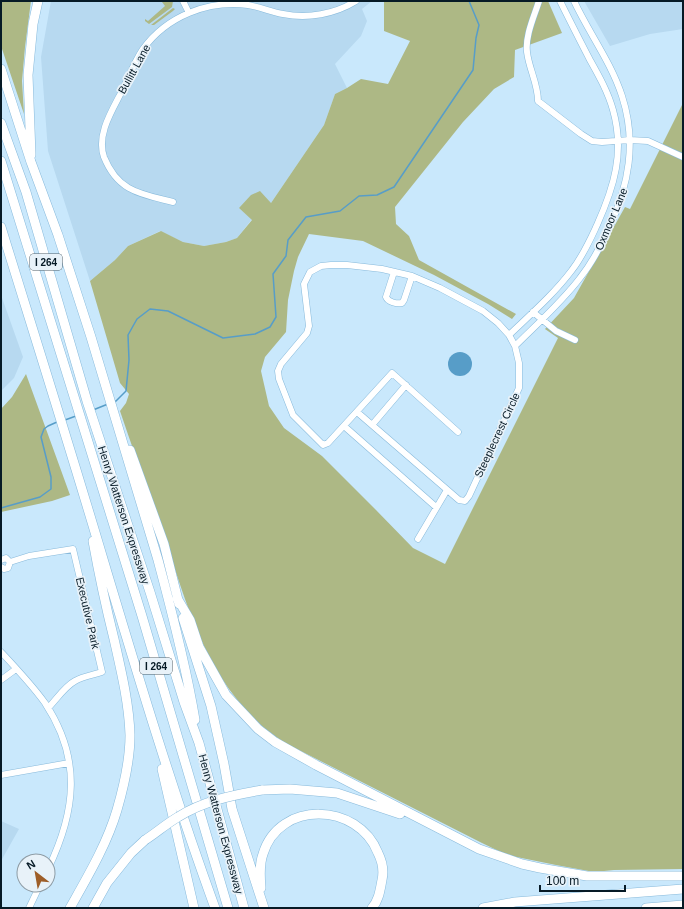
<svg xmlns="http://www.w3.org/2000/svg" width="684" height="909" font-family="Arial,sans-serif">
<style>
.built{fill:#b7d9f0}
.green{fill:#adb885}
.water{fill:#579dc8}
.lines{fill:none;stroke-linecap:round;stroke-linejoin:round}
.stream{stroke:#579dc8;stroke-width:1.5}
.minor-casing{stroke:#88badb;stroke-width:7}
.highway-casing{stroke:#88badb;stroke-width:10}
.minor{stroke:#fff;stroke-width:6}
.highway{stroke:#fff;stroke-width:9}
.highway-bridge-casing{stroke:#88badb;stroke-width:10;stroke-linecap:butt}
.highway-bridge{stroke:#fff;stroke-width:9}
.labels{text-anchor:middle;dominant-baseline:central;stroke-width:3.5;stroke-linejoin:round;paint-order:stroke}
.shield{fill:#e8f2f9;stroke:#4a5b65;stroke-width:1}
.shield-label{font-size:10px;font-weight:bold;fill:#061a26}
.street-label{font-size:11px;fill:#061a26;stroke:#e8f2f9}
</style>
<rect width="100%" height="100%" fill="#c9e8fc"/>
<!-- built -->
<path class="built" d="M 51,1 L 372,1 L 362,9 L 367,21 L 361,36 L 335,64 L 347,88 L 335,94 L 324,125 L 271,203 L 239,208 L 252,219 L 237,238 L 226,242 L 204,246 L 183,242 L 160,231 L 128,246 L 115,260 L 90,281 L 48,151 L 41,57 Z
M 584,1 L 683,1 L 683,29 L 650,34 L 610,46 Z
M 1,295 L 23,357 L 14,378 L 1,391 Z
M 1,821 L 19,829 L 1,861 Z"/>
<!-- green -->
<path class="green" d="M 1,1 L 31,1 L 25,47 L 22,81 L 24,114 L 1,46 Z
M 173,1 L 172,7 L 149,24 L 145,21 L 145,19 L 148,21 L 165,6 L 162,2 Z
M 384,1 L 548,1 L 562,33 L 515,50 L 514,77 L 494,89 L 463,122 L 395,207 L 396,224 L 409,236 L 419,260 L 516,314 L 512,319 L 488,304 L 434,275 L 363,241 L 309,234 L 298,257 L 294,271 L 288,300 L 286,332 L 265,357 L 261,371 L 269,406 L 284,428 L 322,456 L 376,510 L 413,548 L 445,564 L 558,338 L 545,329 L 574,298 L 625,207 L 630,209 L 683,103 L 683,869 L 614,870 L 594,872 L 556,865 L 507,855 L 482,843 L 283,742 C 274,735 263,728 255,719 C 203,669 187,603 164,537 C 150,495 134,453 120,411 L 126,403 L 129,394 L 120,383 L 90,281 L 115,260 L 128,246 L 161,231 L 183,242 L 204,246 L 226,242 L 237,238 L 252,220 L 239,208 L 251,195 L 260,191 L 271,203 L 324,125 L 335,94 L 347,88 L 361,79 L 388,84 L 410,41 L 384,31 Z
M 173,8 L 175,9 L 173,11 L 154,25 L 151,25 Z
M 26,374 L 70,495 L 52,501 L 1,512 L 1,409 L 12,397 Z"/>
<!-- water -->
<path class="water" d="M448 364a12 12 0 1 1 24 0a12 12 0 1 1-24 0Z"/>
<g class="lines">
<!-- stream -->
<path class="stream" d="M 114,402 L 116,401 L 126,391 L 129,360 L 128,335 L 137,319 L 150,309 L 168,311 L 223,338 L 255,334 L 270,327 L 276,317 L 273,274 L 286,256 L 288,240 L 306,217 L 340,211 L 359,196 L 377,195 L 394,187 L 473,70 L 476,38 L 479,25 L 469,1
M 93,410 L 108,404
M 65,420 L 76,416
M 1,508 L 40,497 L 51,489 L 51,477 L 41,437 L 44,429 L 48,426 L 57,422"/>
<!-- minor casing -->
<g class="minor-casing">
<path id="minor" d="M 183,1 L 188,11
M 539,1 C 534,17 525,36 527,52 C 529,69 538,84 538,101 L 581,134 L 592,141 L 602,142 L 630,140 L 648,141 L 683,157
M 173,202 C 141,194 118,192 104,157 C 96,134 113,109 123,89 C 129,76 135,61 143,49 C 167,16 208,0 248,5 C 260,7 272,12 283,14 C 308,19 335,14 356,1
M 394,272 L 386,297 C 388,302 396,304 402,303 L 404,300 L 412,276
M 533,312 L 556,331 L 575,340
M 509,335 C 531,314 554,294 572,270 C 583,256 590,240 597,225 C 614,187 625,152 613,110 C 608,92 599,76 590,60 C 580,41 570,21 560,1
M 515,346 C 537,324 561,303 580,278 C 592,263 601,246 609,228 C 629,185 637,142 622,96 C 611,62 589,33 574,1
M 357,412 L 459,500 L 465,501 L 469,496 L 519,388 L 519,363 L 515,346 L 509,335 L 498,323 L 483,311 L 440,288 L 412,276 L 382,269 L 347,265 L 331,265 L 321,266 L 310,272 L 304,284 L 309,326 L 307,333 L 281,364 L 278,371 L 279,379 L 293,415 L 323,445 L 328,443 L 392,373 L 458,432
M 372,425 L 406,385
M 344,426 L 436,507
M 418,539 L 447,490
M 1,560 L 6,558 L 10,562
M 10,562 L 29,556 L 73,549 L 102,672 C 93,675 83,676 75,681 C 65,686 56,700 48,708
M 1,567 L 4,569 L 8,568 L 10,562
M 1,652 C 16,668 32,685 45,703 C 82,759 76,811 48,869
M 1,680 L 16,669
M 1,775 L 69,763
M 29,908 L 40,885"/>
</g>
<!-- highway casing -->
<g class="highway-casing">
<path id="highway" d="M 1,69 L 31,162 L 58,235 L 91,337 L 158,560 C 172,612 186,666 195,720
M 1,123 L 26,192 L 87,401 L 150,592 L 184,702 L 199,743 L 244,908
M 31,155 L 28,75 L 33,24 L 38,1
M 1,161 L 142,616 L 228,908
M 1,227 C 35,337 70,448 103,559 C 138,676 173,793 215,908
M 130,450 L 164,544 L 179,604
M 177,598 L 190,620 L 199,647 L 226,695 L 258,729 L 275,742 L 316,765 L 479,849 L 522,864 L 540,868 L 587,876 L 683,876
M 183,618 L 211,706 L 224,764 L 232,809 L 264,908
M 162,769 L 194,908
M 262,790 L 290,789 L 337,793 L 400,814
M 261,888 C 260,877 259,865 263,854 C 279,800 358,802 378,853 C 382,861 384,871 382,880 C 380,890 379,900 372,908
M 70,908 C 88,876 107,844 117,810 C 124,786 130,760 130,735 C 129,703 121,670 114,639 C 106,607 99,574 93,541
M 93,908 L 107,883 L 131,853 L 145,840
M 483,908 L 515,902 L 683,889
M 646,908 L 683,905"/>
</g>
<!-- minor -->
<use href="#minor" class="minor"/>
<!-- highway -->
<use href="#highway" class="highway"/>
<!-- highway-bridge casing -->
<g class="highway-bridge-casing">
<path id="highway-bridge" d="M 145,840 C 156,833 166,824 178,817 C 203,801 233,795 262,790"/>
</g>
<!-- highway-bridge -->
<use href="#highway-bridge" class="highway-bridge"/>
</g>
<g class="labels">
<!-- shield labels -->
<g class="shield">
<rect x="30" y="254" width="32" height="16" rx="3"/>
<rect x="140" y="658" width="32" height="16" rx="3"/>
</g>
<g class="shield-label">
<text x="46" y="262">I 264</text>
<text x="156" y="666">I 264</text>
</g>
<!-- street labels -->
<g class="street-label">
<text transform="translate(134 69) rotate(-61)">Bullitt Lane</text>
<text transform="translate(611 219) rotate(-67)">Oxmoor Lane</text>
<text transform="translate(497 435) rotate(-65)">Steeplecrest Circle</text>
<text transform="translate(124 515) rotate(72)">Henry Watterson Expressway</text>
<text transform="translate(88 613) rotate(77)">Executive Park</text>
<text transform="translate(221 824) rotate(75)">Henry Watterson Expressway</text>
</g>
</g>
<!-- border -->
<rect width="684" height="909" fill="none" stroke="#061a26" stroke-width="4"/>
<!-- north arrow -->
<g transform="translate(36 873) rotate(329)"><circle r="19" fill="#e8f2f9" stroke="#8e9ca5"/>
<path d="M0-3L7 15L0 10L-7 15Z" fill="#9e5e28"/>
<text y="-6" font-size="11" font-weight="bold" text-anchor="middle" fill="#061a26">N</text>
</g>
<!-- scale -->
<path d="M540 885v6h85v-6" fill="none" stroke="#061a26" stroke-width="2"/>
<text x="546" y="885" font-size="12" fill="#061a26" stroke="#e8f2f9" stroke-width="3" paint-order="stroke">100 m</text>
</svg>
